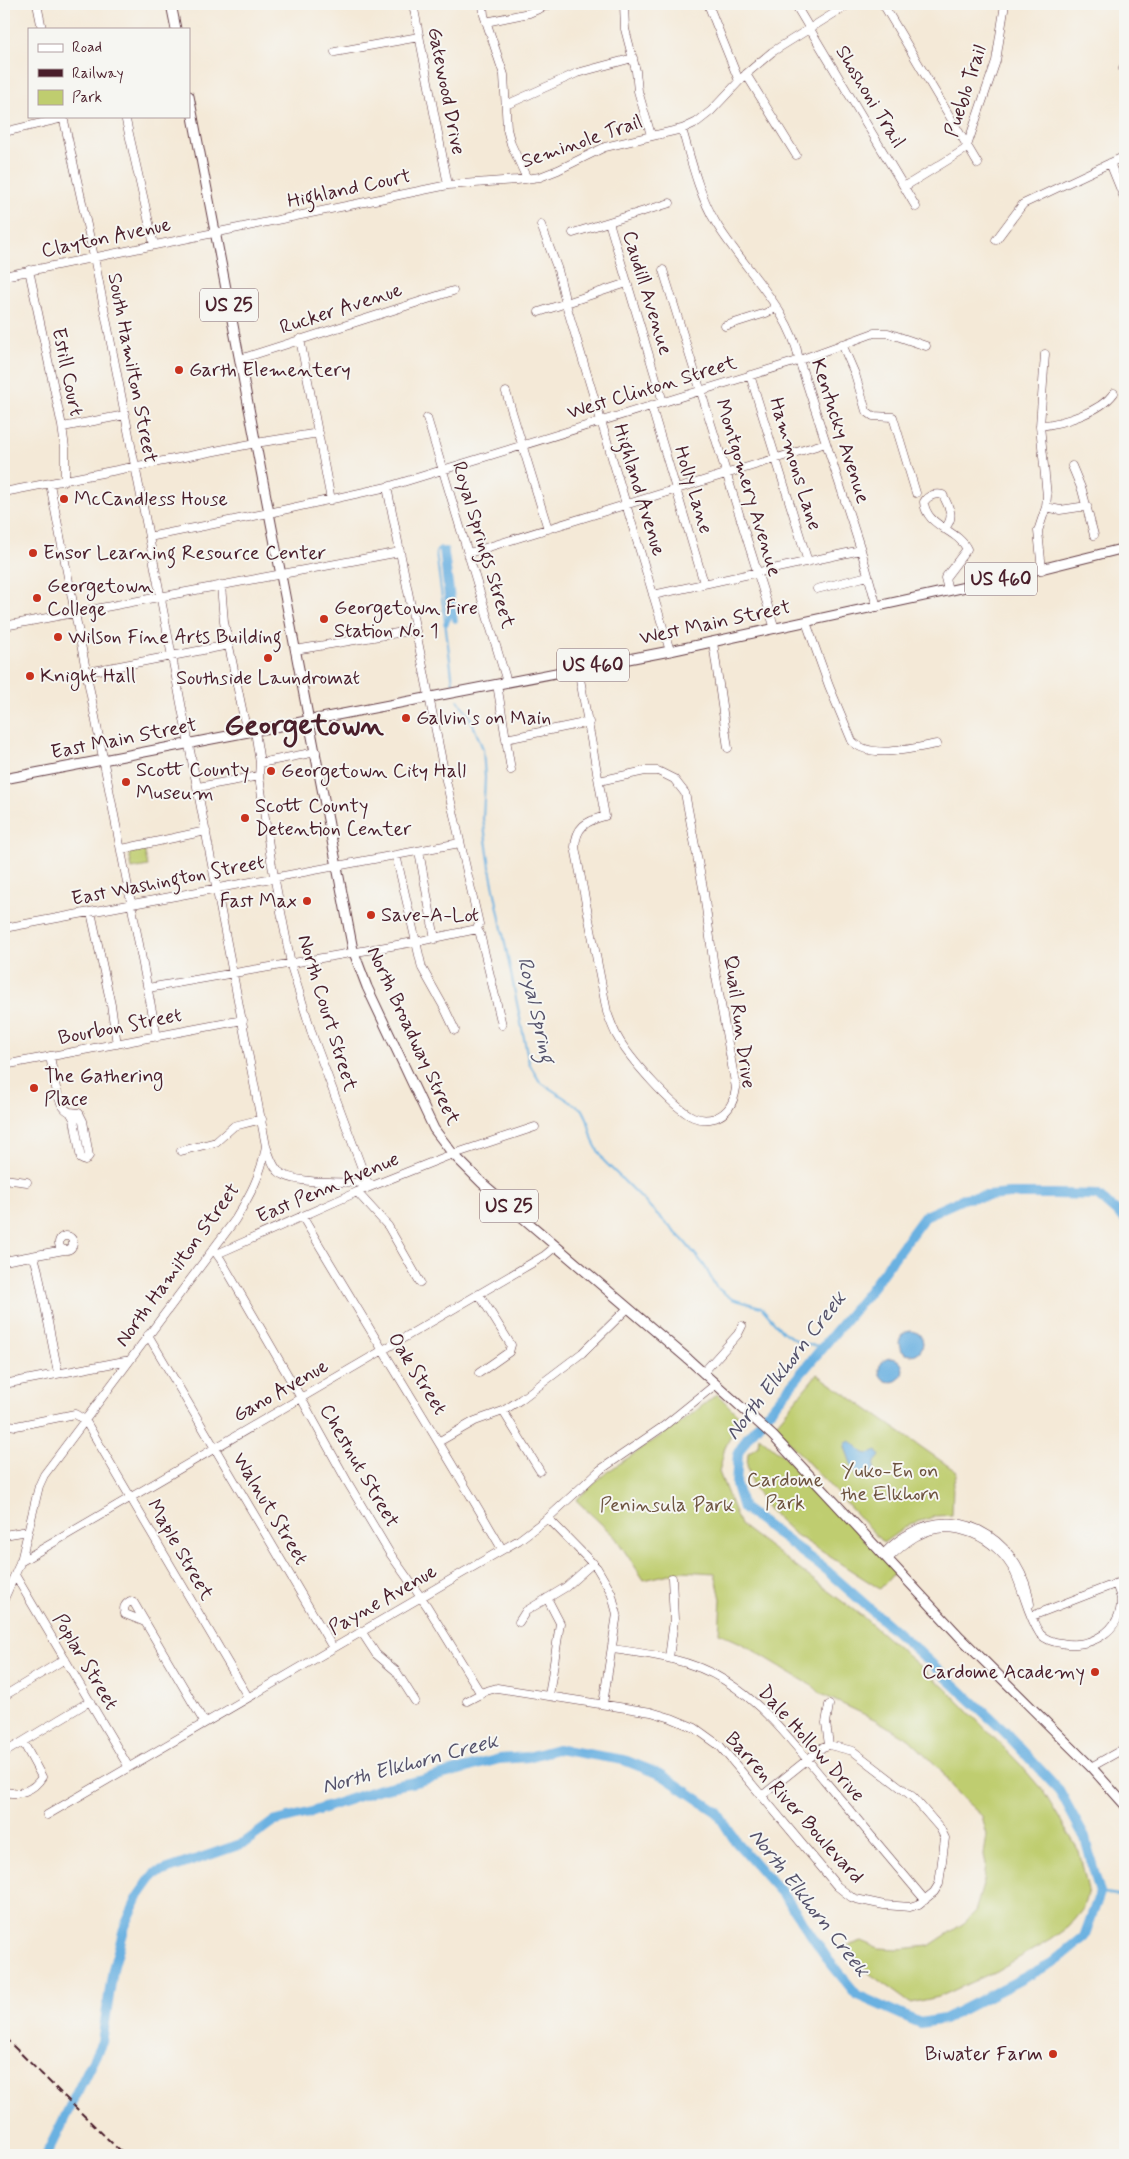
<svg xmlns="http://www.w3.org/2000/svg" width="1129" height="2159" font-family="Mynerve,sans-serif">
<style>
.green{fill:#bfcd6f;stroke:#84764d}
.water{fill:#6ab1e1;stroke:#5a6886}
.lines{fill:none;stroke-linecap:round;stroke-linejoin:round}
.stream{stroke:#6ab1e1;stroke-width:2}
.canal{stroke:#6ab1e1;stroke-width:5.5}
.river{stroke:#6ab1e1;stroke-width:10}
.minor-casing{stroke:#643d45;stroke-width:9}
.major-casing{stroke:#643d45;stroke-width:11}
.minor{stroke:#fff;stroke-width:8}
.major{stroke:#fff;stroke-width:9}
.rail{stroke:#4a1f2b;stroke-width:2;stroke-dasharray:8 4;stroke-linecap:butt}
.poi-dot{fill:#c8321e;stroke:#f6f6f2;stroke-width:2}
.labels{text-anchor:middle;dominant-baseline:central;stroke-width:4;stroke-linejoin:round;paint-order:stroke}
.shield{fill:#f6f6f2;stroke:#7e6067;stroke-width:1}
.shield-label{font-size:19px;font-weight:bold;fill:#4a1f2b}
.street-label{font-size:20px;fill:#4a1f2b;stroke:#f6f6f2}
.poi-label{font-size:20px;fill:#4a1f2b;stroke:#f6f6f2;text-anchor:start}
.park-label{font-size:20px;fill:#6d533f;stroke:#f6f6f2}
.water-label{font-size:21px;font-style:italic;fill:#55526b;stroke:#f6f6f2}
.town-label{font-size:30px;font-weight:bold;fill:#4a1f2b;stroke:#f6f6f2}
</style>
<rect width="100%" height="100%" fill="#f6f6f2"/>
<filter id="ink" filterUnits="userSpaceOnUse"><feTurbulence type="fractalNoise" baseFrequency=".02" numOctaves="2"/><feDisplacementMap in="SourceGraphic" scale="10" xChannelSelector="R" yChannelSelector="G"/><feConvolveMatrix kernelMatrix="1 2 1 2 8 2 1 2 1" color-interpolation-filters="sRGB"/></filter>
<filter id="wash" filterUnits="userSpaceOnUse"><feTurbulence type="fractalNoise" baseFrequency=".0096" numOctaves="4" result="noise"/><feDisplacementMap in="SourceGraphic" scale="20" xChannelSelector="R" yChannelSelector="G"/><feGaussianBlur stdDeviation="1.12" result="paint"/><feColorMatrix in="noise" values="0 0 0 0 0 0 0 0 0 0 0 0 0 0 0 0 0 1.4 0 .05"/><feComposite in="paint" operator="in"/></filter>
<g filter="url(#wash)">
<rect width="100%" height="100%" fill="#f4e9d7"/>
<!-- green -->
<path class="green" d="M 144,849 L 148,866 L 132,869 L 129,852 Z
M 817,1374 L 957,1472 L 953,1485 L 952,1515 L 937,1516 L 910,1524 L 883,1543 L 774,1426 Z
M 717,1394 L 740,1417 L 725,1447 L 719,1472 L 740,1525 L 863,1617 L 946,1689 L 1019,1763 L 1043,1791 L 1079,1851 L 1088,1890 L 1082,1910 L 1068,1927 L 1050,1940 L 996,1971 L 939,1997 L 910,2003 L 870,1974 L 845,1947 L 862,1941 L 878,1948 L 899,1949 L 929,1946 L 964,1923 L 975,1912 L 984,1881 L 986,1864 L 984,1855 L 987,1835 L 982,1816 L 960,1796 L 949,1783 L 941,1770 L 909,1739 L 874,1719 L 821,1694 L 814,1687 L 743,1644 L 719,1633 L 721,1599 L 715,1573 L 682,1571 L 644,1580 L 615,1537 L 576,1500 L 607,1472 L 683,1421 Z
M 759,1436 L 788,1460 L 895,1572 L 880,1589 L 793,1533 L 769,1510 L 752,1484 L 747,1465 L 748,1453 L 758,1446 Z"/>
<!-- water -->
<path class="water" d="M899 1343a12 12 0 1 1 24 0a12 12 0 1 1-24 0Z
M879 1370a12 12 0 1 1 24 0a12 12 0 1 1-24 0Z
M 850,1441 C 862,1447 860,1459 877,1451 L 880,1456 L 875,1462 L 873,1478 L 857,1480 L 845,1447 L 846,1443 Z"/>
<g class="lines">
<!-- stream -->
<path class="stream" d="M 440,547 L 436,552 L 453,683
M 458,700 L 470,717 L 483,749 L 485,778 L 483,819 L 491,874 L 529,1063 L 540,1082 L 583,1110 L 587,1118 L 593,1141 L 603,1160 L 683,1240 L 704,1265 L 716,1287 L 732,1299 L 761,1307 L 782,1331 L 797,1341 L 808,1345 L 825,1346
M 1100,1893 L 1125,1897"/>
<!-- canal -->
<path class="canal" d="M 446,623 L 449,617 L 442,550 L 446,550 L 446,552 L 455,620"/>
<!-- river -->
<path class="river" d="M 46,2155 L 102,2042 L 113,1969 L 125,1926 L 139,1895 L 154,1874 L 244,1843 L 273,1822 L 312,1812 L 380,1789 L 419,1781 L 499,1759 L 528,1757 L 557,1749 L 624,1760 L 662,1775 L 717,1812 L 736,1842 L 786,1898 L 829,1961 L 857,1995 L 920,2023 L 944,2019 L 1014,1983 L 1052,1963 L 1084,1937 L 1100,1893 L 1085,1838 L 1059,1790 L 1004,1731 L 917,1650 L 826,1570 L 743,1508 L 736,1485 L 738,1453 L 747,1438 L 867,1294 L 925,1216 L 965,1198 L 1010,1194 L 1055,1194 L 1097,1195 L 1125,1219"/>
</g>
</g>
<g filter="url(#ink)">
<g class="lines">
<!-- minor casing -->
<g class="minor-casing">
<path id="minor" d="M 37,4 L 42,29
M 413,4 L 448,185
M 483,4 L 484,15 L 504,75 L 507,129 L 511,144 L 527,179
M 624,4 L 625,29 L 636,71 L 638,91 L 651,135
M 708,4 L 739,81
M 795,4 L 916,207
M 883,4 L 978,164
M 486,22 L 529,13 L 550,4
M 335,52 L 419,37
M 1123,69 L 1125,64
M 746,74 L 796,155
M 506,105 L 577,73 L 633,58
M 125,116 L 154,245
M 682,129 C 691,160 699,195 716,223 C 741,265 792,312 799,360 L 861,550 L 877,607
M 4,132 L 63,118
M 1110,163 L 1125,200
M 904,187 L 964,150 L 967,146 L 996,61 L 1005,4
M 609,222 L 663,402
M 541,225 L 558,270 L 566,304 L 670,651
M 573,233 L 670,203
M 996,240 L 1023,204 L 1125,156
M 29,270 L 62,426 L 65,448 L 65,481
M 663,270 L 775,629
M 4,276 L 448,185 L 517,180 L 540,177 L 558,170 L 605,147 L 682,129 L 697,122 L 711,111 L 746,74 L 772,52 L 849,4
M 539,312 L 627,283
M 725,326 L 766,313 L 776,308
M 300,339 L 331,500
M 842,344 L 855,374 L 866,411 L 873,416 L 893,417 L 916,493
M 240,359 L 453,291
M 750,375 L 808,562
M 506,392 L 548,529
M 651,405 L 704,583
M 427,418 L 507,682
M 1040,426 C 1064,423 1100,412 1114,393
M 63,427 L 125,415
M 1072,466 L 1082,490 L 1094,535
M 50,484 L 157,1037
M 387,487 L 445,776 L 479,924 L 477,929 L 480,934 L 502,1025
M 4,492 L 256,443 L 319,433
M 1046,507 L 1060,510 L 1087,506
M 944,529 C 956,517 949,508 943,495 C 936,493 928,495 924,502 C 926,527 957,529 967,549 L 945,578 L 948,590
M 149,537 L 269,513 L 387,487 L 794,362 L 874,333 L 888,333 L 926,346
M 469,553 L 826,443
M 1042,570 L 1038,531 L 1046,507 L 1047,496 L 1040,426 L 1045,354
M 221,585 L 224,622 L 247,733
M 817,589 L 868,576
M 653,595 L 861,550
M 806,622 L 829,686 L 852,741 C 870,760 913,748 937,744
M 4,626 L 400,552
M 713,642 L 728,748
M 295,650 L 415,630
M 578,668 L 605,816 C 586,821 576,827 575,847 L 607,1012 C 610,1020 613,1029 617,1036 C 628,1057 673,1108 693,1117 C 700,1120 708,1120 715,1118 C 729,1113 734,1102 736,1088 L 713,960 L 704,893 L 685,793 L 674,779 L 658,771 L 645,771 L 599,781
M 88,672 L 229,645
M 497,684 L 511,770
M 255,731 L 260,763 L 259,776 L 271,860 L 292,969 L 313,1037 L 367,1182
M 506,739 L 589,722
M 260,763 L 316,752
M 198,787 L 259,776
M 122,849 L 206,831
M 419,851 L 435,939
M 396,855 L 422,968 L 445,1009 L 455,1030
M 91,912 L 111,1005 L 117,1044
M 4,928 L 460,843
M 148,988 L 420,941 L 477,929
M 50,1056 C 53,1070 56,1108 70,1112
M 4,1065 L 243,1020
M 70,1112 L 79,1113 L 83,1121 L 89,1156 L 85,1161 L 81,1159 L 74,1119 Z
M 266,1146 C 269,1154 272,1165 278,1171 C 294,1186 347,1181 369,1183
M 181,1151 L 216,1142 L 234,1126 L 262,1119
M 4,1179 L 27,1182
M 357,1192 L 388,1226 L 420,1282
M 302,1216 C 368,1328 437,1437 502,1549
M59 1243a7 7 0 1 1 14 0a7 7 0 1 1-14 0Z
M 214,1250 L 221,1260 L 301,1398 L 348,1483 L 389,1552 L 427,1606 L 481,1694
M 217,1254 L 357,1192 L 445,1157 L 535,1127
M 31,1257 L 35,1260 L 38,1271 L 58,1373
M 4,1261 L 64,1250
M 148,1335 L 333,1648
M 479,1373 L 509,1352 L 511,1345 L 479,1294
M 703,1373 L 738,1334 L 742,1326
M 4,1384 L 130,1360
M 503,1411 L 540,1471
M 9,1425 L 16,1426 L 75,1414 L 85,1420 L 248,1697
M 440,1441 L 475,1421 L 503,1411 L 520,1400 L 582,1353 L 628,1308
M 548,1518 L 597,1568 L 611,1592 L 617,1614 L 603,1704
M 4,1535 L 28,1531
M 883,1554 C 891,1546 900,1538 910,1533 C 965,1501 1023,1547 1030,1604
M 888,1559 C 896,1551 905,1543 915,1537 C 952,1515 998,1538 1015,1573 C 1024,1593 1028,1616 1040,1634 C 1046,1640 1052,1642 1061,1643 C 1089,1649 1122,1632 1121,1599 C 1120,1594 1118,1589 1116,1584
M 20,1562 L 544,1256 L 556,1246
M 15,1575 L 128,1766
M 547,1598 L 560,1623 L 549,1696
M 4,1599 L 21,1561 L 39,1486 L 44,1475 L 235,1220 C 250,1195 261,1176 266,1146 L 149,537 L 94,257 L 63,116
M 1032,1616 L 1125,1580
M 145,1622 L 125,1614 C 123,1608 124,1605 130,1601 L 134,1603 L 204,1722
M 519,1622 L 526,1611 L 566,1587 L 593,1563
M 361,1631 L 376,1654 L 396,1671 L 415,1701
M 612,1649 C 650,1654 691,1659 724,1680 C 765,1705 795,1745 825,1781 C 859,1821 892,1861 925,1900
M 669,1658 L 674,1620 L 672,1578
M 4,1696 L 65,1659
M 467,1701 L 486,1691 L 497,1688 L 651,1712 L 671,1718 L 695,1728 L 720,1746 L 837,1886 L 851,1897 L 856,1899 L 884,1905 L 910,1907 L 919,1904 L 934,1892 L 939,1884 L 945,1838 L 940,1828 L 913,1797 L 853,1751 L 829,1745 L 823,1747 L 763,1795
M 829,1705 L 826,1723 L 829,1745
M 4,1753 L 90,1701
M 1091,1767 L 1125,1748
M 4,1791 C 18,1797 34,1790 42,1777 L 23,1742
M 47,1815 L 519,1540 L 548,1518 L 600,1470 L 664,1426 L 716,1384"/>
</g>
<!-- major casing -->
<g class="major-casing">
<path id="major" d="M 171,4 L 176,29
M 189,96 L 353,950 L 367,987 L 434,1129 L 453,1154 L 482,1183 L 688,1359 L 773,1436 L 960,1637 L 1091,1767 L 1125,1805
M 4,779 L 670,651 L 984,583 L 1125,548"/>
</g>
<!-- minor -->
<use href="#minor" class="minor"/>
<!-- major -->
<use href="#major" class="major"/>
<!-- rail -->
<path class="rail" d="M 4,2037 L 124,2155"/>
</g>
</g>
<!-- markers -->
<g class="poi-dot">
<circle cx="179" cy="370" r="5"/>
<circle cx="64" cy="499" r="5"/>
<circle cx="33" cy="553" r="5"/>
<circle cx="37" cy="598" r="5"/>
<circle cx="324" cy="619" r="5"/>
<circle cx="58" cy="637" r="5"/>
<circle cx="268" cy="658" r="5"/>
<circle cx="30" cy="676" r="5"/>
<circle cx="406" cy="718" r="5"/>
<circle cx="271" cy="771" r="5"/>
<circle cx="126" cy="782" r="5"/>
<circle cx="245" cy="818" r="5"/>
<circle cx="307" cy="901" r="5"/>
<circle cx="371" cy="915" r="5"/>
<circle cx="34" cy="1088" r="5"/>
<circle cx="1095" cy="1672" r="5"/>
<circle cx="1053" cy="2054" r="5"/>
</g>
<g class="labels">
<!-- shield labels -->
<g class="shield">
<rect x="200" y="288.5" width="58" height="33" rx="4"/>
<rect x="965" y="562.5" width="72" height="33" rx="4"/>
<rect x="557" y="648.5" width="72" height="33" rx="4"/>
<rect x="480" y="1189.5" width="58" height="33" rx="4"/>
</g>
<g class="shield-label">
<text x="229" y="305">US 25</text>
<text x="1001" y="579">US 460</text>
<text x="593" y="665">US 460</text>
<text x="509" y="1206">US 25</text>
</g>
<!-- street labels -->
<g class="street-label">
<text transform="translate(446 91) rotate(79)">Gatewood Drive</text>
<text transform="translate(966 91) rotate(-72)">Pueblo Trail</text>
<text transform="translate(870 97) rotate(59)">Shoshoni Trail</text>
<text transform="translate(582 142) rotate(-19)">Seminole Trail</text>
<text transform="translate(349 189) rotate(-12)">Highland Court</text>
<text transform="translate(106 238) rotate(-12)">Clayton Avenue</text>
<text transform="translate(647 293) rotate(73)">Caudill Avenue</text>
<text transform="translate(341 309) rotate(-18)">Rucker Avenue</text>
<text transform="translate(132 368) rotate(79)">South Hamilton Street</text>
<text transform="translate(67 372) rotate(78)">Estill Court</text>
<text transform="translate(652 388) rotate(-17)">West Clinton Street</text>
<text transform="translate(840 431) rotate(72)">Kentucky Avenue</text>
<text transform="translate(795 464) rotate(73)">Hammons Lane</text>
<text transform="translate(748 488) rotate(73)">Montgomery Avenue</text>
<text transform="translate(639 490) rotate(73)">Highland Avenue</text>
<text transform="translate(693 490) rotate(73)">Holly Lane</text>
<text transform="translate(483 545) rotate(73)">Royal Springs Street</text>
<text transform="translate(715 623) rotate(-12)">West Main Street</text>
<text transform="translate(124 739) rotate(-11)">East Main Street</text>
<text transform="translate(168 881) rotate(-11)">East Washington Street</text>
<text transform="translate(327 1013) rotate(73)">North Court Street</text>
<text transform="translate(739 1022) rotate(82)">Quail Run Drive</text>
<text transform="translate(120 1027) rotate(-11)">Bourbon Street</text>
<text transform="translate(413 1036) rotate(65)">North Broadway Street</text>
<text transform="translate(328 1188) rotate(-23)">East Penn Avenue</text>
<text transform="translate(178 1265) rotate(-54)">North Hamilton Street</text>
<text transform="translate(417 1374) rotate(58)">Oak Street</text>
<text transform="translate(281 1391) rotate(-30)">Gano Avenue</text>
<text transform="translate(359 1466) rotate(60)">Chestnut Street</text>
<text transform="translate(270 1509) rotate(59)">Walnut Street</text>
<text transform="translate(180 1550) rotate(60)">Maple Street</text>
<text transform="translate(383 1600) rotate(-30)">Payne Avenue</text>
<text transform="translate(85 1662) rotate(59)">Poplar Street</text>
<text transform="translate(811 1744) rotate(48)">Dale Hollow Drive</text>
<text transform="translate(794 1808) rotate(48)">Barren River Boulevard</text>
</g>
<!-- poi labels -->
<g class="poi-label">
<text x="189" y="370">Garth Elementery</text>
<text x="74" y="499">McCandless House</text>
<text x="43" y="553">Ensor Learning Resource Center</text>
<text x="47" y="586">Georgetown<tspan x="47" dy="23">College</tspan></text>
<text x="334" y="608">Georgetown Fire<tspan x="334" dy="23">Station No. 1</tspan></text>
<text x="68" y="637">Wilson Fine Arts Building</text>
<text x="40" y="676">Knight Hall</text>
<text x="268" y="678" text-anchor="middle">Southside Laundromat</text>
<text x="416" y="718">Galvin's on Main</text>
<text x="136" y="770">Scott County<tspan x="136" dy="23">Museum</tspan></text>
<text x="281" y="771">Georgetown City Hall</text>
<text x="255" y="806">Scott County<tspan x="255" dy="23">Detention Center</tspan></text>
<text x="297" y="901" text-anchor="end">Fast Max</text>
<text x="381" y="915">Save-A-Lot</text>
<text x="44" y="1076">The Gathering<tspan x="44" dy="23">Place</tspan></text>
<text x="1085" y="1672" text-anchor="end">Cardome Academy</text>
<text x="1043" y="2054" text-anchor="end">Biwater Farm</text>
</g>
<!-- park labels -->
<g class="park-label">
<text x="890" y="1471">Yuko-En on<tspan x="890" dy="23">the Elkhorn</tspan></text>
<text x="785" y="1480">Cardome<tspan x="785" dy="23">Park</tspan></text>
<text x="667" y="1505">Peninsula Park</text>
</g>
<!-- water labels -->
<g class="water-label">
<text transform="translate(536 1010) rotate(77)">Royal Spring</text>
<text transform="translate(786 1366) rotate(-52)">North Elkhorn Creek</text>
<text transform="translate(410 1764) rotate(-15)">North Elkhorn Creek</text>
<text transform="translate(809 1903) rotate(52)">North Elkhorn Creek</text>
</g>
<!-- town labels -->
<g class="town-label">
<text x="304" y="725">Georgetown</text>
</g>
</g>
<!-- margin -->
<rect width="1129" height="2159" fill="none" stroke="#f6f6f2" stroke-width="20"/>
<!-- legend -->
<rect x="28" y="28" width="162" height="90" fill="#f6f6f2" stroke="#b1a0a2"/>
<rect x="38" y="44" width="25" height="8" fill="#ffffff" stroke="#b1a0a2"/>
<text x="72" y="52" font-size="15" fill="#4a1f2b">Road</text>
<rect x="38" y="69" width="25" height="8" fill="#4a1f2b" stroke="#b1a0a2"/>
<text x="72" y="78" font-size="15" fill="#4a1f2b">Railway</text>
<rect x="38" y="90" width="25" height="15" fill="#bfcd6f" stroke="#b1a0a2"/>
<text x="72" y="102" font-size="15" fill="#4a1f2b">Park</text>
</svg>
